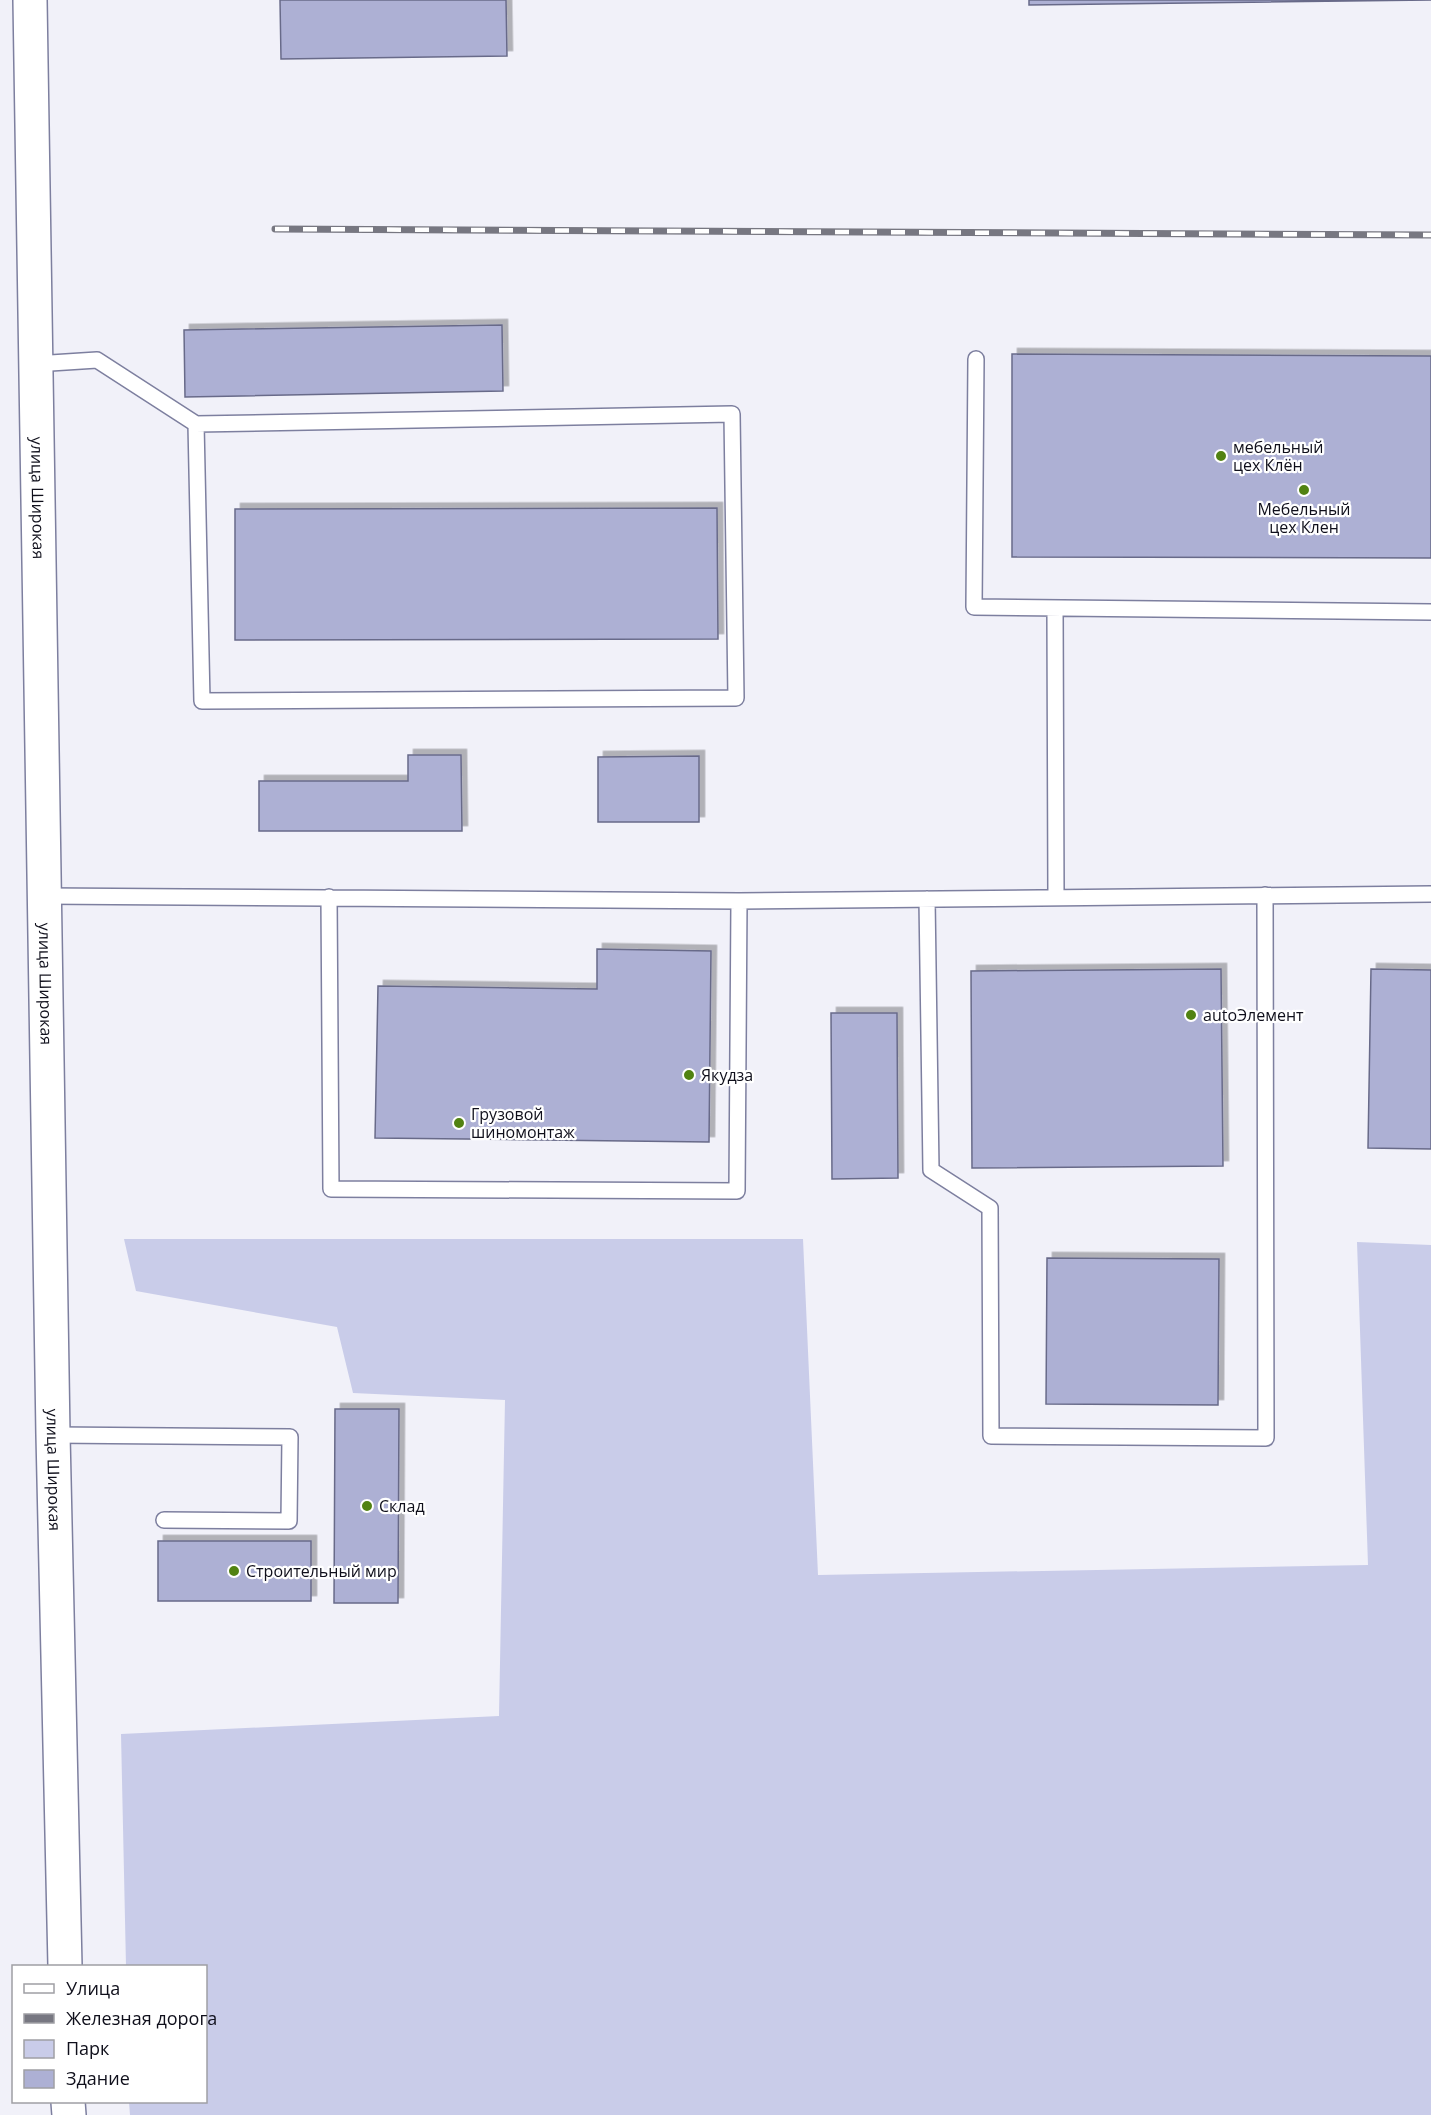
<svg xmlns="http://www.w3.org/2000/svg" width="1431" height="2115" font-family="'Open Sans',sans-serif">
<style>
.green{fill:#c9cce9}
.building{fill:#adb0d4;stroke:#686a89;stroke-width:1.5;filter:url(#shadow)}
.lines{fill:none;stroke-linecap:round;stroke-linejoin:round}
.service-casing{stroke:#7d7f9f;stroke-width:18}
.tertiary-casing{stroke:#7d7f9f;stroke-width:36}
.service{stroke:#fff;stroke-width:15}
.tertiary{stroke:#fff;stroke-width:33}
.rail-casing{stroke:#777781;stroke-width:7}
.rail{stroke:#fff;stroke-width:4.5;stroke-dasharray:14;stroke-linecap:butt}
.poi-dot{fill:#518212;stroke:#fff;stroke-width:2}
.labels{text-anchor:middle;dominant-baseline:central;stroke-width:4.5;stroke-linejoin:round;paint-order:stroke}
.poi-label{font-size:16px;fill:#0f0f1b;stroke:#fff;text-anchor:start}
.street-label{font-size:16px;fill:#0f0f1b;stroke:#fff}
</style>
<defs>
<filter id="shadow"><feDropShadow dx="5.5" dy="-5.5" stdDeviation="0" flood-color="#0004"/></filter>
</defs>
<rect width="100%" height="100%" fill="#f1f1f9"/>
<!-- green -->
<path class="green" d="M 124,1239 L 803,1239 L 818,1575 L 1368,1565 L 1357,1242 L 1431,1245 L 1431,2115 L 130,2115 L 129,2102 L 206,2102 L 206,1966 L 126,1966 L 121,1734 L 499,1716 L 505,1400 L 353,1393 L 337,1327 L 136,1291 Z"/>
<!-- building -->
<path class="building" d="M 280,0 L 506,0 L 507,56 L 281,59 Z
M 1029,0 L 1431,0 L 1029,5 Z
M 502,325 L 503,391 L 185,397 L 184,330 Z
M 1012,354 L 1431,356 L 1431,558 L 1012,557 Z
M 717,508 L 718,639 L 235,640 L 235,509 Z
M 408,755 L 461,755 L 462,831 L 259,831 L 259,781 L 408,781 Z
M 699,756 L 699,822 L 598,822 L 598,757 Z
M 597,949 L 711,951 L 709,1142 L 375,1138 L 378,986 L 597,989 Z
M 1221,969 L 1223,1166 L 972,1168 L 971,971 Z
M 1371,969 L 1431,970 L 1431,1149 L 1368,1148 Z
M 831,1013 L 897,1013 L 898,1178 L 832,1179 Z
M 1047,1258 L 1219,1259 L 1218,1405 L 1046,1404 Z
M 335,1409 L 399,1409 L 398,1603 L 334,1603 Z
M 158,1541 L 311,1541 L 311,1601 L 158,1601 Z"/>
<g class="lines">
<!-- service casing -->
<g class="service-casing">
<path id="service" d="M 976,359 L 974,607 L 1431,612
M 35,364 L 97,360 L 196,424 L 732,414 L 736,698 L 202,701 L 196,424
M 1055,608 L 1056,898
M 44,896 L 739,901 L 737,1191 L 331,1189 L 329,897
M 927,899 L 931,1170 L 990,1208 L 991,1436 L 1266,1438 L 1265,895
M 739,901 L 1431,894
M 53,1435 L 290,1437 L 289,1521 L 164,1520"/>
</g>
<!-- tertiary casing -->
<g class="tertiary-casing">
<g id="tertiary">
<path id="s1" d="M 30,0 L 53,1435 L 65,1966"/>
<path d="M 68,2102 L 69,2115"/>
</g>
</g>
<!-- service -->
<use href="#service" class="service"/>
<!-- tertiary -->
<use href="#tertiary" class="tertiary"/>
<!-- rail casing -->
<g class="rail-casing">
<path id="rail" d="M 275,229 L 1431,235"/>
</g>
<!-- rail -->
<use href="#rail" class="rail"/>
</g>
<!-- markers -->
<g class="poi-dot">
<circle cx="1221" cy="456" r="6"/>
<circle cx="1304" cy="490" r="6"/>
<circle cx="1191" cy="1015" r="6"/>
<circle cx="689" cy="1075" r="6"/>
<circle cx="459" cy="1123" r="6"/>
<circle cx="367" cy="1506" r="6"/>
<circle cx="234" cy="1571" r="6"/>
</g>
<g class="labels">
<!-- poi labels -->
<g class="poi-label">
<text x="1233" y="447">мебельный<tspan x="1233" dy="18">цех Клён</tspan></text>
<text x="1304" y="509" text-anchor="middle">Мебельный<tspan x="1304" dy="18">цех Клен</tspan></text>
<text x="1203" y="1015">autoЭлемент</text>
<text x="701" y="1075">Якудза</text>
<text x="471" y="1114">Грузовой<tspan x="471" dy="18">шиномонтаж</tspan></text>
<text x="379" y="1506">Склад</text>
<text x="246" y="1571">Строительный мир</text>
</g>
<!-- street labels -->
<g class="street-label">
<text stroke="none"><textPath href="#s1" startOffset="498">улица Широкая</textPath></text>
<text stroke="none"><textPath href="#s1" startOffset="984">улица Широкая</textPath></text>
<text stroke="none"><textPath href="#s1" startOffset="1470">улица Широкая</textPath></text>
</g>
</g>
<!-- legend -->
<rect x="12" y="1965" width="195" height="138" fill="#ffffff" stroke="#9f9fa4" stroke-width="1.5"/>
<rect x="24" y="1984" width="30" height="9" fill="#ffffff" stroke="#9f9fa4" stroke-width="1.5"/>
<text x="66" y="1995" font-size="18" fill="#0f0f1b">Улица</text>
<rect x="24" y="2014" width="30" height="9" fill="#777781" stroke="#9f9fa4" stroke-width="1.5"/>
<text x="66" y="2025" font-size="18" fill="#0f0f1b">Железная дорога</text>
<rect x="24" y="2040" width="30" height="18" fill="#c9cce9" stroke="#9f9fa4" stroke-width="1.5"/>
<text x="66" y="2055" font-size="18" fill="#0f0f1b">Парк</text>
<rect x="24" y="2070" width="30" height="18" fill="#adb0d4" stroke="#9f9fa4" stroke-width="1.5"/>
<text x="66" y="2085" font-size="18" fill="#0f0f1b">Здание</text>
</svg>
